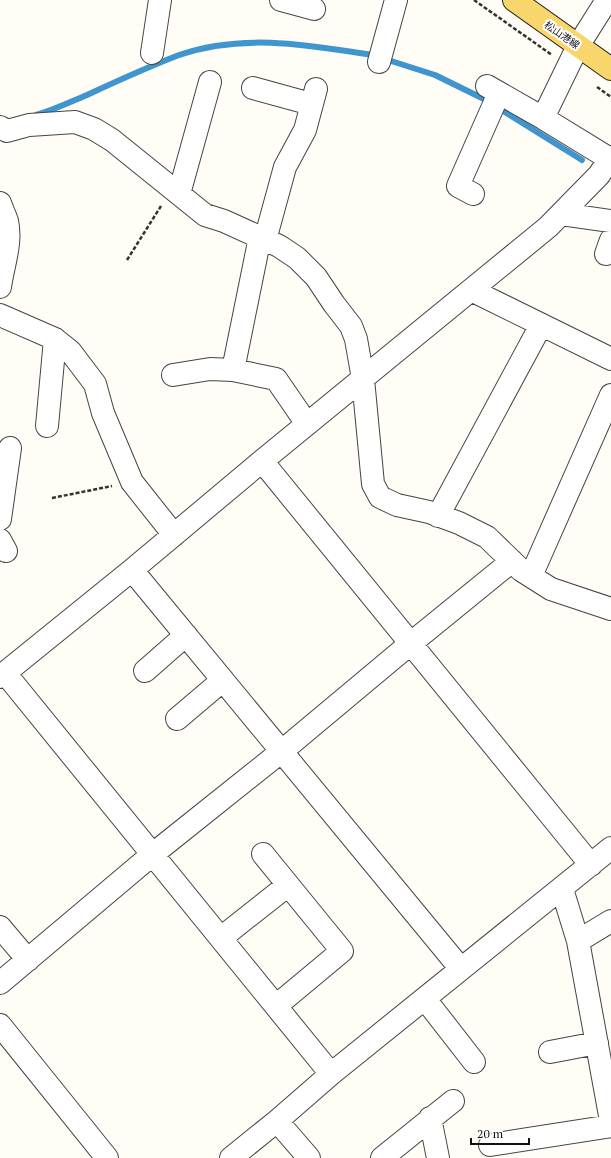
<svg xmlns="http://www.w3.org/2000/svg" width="611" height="1158" font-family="'PT Serif','Noto Sans JP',serif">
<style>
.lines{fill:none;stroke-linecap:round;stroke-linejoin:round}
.stream{stroke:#3f96cf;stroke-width:6}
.minor-casing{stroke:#444;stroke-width:24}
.major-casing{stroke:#222;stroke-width:24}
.path{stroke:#333;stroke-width:2.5;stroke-dasharray:4 2;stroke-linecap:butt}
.minor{stroke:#fff;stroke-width:22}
.major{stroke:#f9d66b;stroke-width:22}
.labels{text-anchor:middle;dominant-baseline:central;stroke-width:4;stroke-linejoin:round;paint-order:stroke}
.street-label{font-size:10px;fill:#111;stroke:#fff}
</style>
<rect width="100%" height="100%" fill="#fffdf5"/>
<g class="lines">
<!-- stream -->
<path class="stream" d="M 388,60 L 435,75 L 486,100
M 500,109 L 582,160
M 36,115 C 54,110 70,102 87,95 C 117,81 148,67 179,55 C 242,33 308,45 372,55"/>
<!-- minor casing -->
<g class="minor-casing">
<path id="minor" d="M 281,0 L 314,9
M 152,53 L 160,0
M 379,62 L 396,0
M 487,86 L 543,118 L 610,159
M 253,88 L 311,104
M 543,118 L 578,46 L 607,0
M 0,127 L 7,131 L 29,125 L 75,122 L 94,129 L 112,140 L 205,215 L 224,221 L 279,246 L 297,258 L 316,277 L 334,304 L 351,326 L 356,339 L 363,379 L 373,484 L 380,497 L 397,505 L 429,512 L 459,523 L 487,537 L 521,570 L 551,589 L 611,609
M 179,194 L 210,82
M 473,194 L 458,186 L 499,93
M 0,203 C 2,209 5,215 7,221 C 12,243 3,265 0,287
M 561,214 L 611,221
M 265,240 L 285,167 L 305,130 L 316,89
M 606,254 L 611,240
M 471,290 L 611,359
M 0,315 L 55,339 L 70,351 L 95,384 L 103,413 L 132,482 L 174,535
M 233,370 L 260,237
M 173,375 L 210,369 L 233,370 L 276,379 L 307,424
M 47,426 L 55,339
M 262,461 L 591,865
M 438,516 L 541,325
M 0,519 L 10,448
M 0,540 L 6,551
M 132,570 L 461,969
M 531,576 L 611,395
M 145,671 L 186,635
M 5,673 L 331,1074
M 0,677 L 132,570 L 262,461 L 548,227 L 599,175 L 611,157
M 177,719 L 223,680
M 263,854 L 342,951 L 276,1006
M 562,889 L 578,941 L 611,1121
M 0,927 L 28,960
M 221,938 L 288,885
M 578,941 L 611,921
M 0,983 L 153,854 L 282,751 L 410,644 L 512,561
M 425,999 L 474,1062
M 0,1025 L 107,1158
M 550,1052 L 597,1043
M 430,1118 L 438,1158
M 277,1121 L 309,1158
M 490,1145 L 611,1126
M 231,1158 L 277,1121 L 331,1074 L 611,848
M 382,1158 L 453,1101"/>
</g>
<!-- major casing -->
<g class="major-casing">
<path id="major" d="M 514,0 L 611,69"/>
</g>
<!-- path -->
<path class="path" d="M 474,0 L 552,55
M 597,87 L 611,97
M 127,260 L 161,206
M 52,498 L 112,486"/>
<!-- minor -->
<use href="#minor" class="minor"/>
<!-- major -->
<use href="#major" class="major"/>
</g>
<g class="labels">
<!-- street labels -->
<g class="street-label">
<text transform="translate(562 35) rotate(35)">松山港線</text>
</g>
</g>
<!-- scale -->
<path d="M471 1138v6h58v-6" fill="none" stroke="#111111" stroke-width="2"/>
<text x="477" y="1138" font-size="12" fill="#111111" stroke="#ffffff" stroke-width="3" paint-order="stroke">20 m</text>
</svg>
